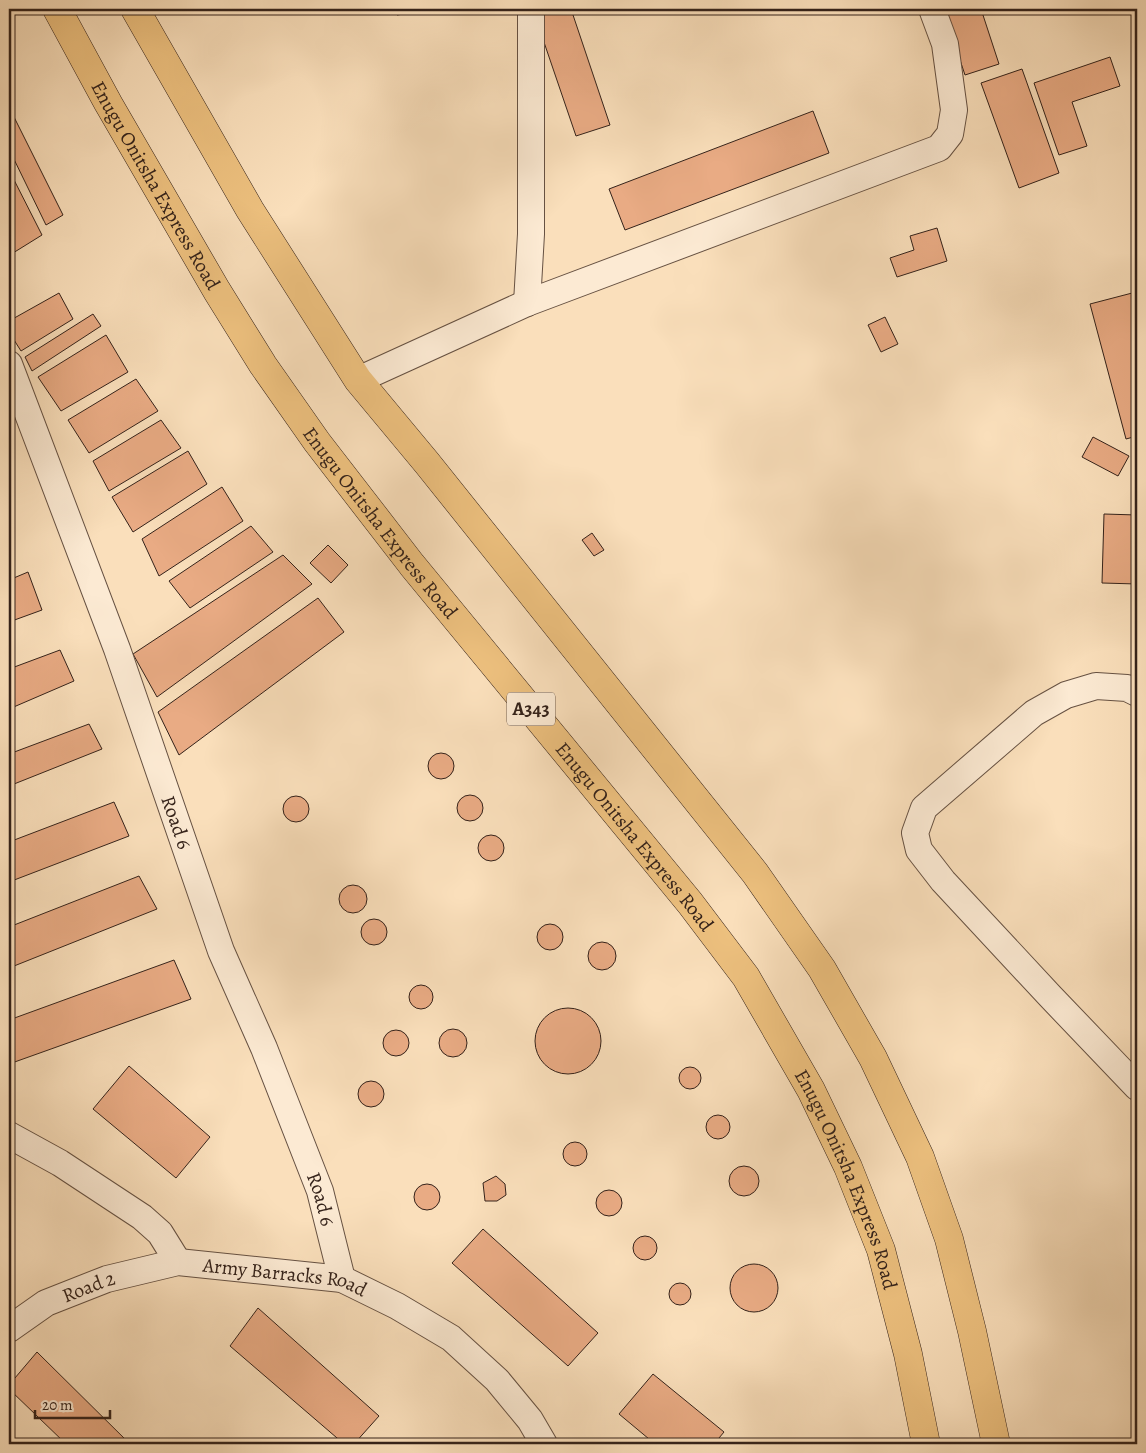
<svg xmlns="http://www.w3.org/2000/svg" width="1146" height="1453" font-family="Alegreya,serif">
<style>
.building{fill:#e9ab84;stroke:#34221a}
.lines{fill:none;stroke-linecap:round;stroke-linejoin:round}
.street-casing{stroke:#665142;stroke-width:28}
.highway-casing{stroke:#34221a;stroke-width:29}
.street{stroke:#fcead3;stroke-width:26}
.highway{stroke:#edc07e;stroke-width:28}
.labels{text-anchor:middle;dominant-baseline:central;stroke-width:5;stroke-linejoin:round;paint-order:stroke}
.shield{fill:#fcead3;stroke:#705e52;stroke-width:1}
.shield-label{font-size:19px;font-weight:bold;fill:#34221a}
.street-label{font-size:20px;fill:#34221a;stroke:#fcead3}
</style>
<rect width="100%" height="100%" fill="#fadfbb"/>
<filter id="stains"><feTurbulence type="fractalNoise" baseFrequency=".004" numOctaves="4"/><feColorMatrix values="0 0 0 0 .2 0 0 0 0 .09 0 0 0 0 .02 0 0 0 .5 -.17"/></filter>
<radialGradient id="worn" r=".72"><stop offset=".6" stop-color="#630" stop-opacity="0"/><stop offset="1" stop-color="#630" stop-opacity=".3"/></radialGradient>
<!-- building -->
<path class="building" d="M 396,9 L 422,9 L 422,11 L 397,15 Z
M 536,9 L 571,9 L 610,125 L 576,136 L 533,10 Z
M 943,9 L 981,9 L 999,64 L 965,75 Z
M 1110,57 L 1120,86 L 1072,102 L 1087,146 L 1059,155 L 1034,83 Z
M 1022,69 L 1059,173 L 1019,188 L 981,83 Z
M 9,107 L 63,215 L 46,225 L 9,149 Z
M 813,111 L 829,153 L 625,230 L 609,189 Z
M 9,170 L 42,235 L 13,253 L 9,244 Z
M 937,228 L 947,261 L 897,277 L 890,258 L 914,250 L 910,236 Z
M 1136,292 L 1137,297 L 1137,436 L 1126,439 L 1090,304 Z
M 59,293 L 73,319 L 21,351 L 9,332 L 9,321 Z
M 93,314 L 101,326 L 32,371 L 25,357 Z
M 885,317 L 898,344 L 881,352 L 868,325 Z
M 106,335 L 128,372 L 61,411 L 38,377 Z
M 136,379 L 158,411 L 89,453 L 68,420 Z
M 161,420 L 181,448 L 109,491 L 93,461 Z
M 1093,437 L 1129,456 L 1118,476 L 1082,457 Z
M 188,451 L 207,484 L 133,532 L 112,497 Z
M 222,487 L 243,521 L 159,576 L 142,539 Z
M 1104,514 L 1137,515 L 1137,584 L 1102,583 Z
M 251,526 L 273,552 L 190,608 L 169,581 Z
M 592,533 L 604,550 L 594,556 L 582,540 Z
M 328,545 L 348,565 L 331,583 L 310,563 Z
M 283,555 L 312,584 L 157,697 L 133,654 Z
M 28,572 L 42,610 L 9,622 L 9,580 Z
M 318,598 L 344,632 L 179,755 L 158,712 Z
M 60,650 L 74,681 L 9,709 L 9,669 Z
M 89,724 L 102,749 L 9,786 L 9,754 Z
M428 766a13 13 0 1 1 26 0a13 13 0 1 1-26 0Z
M457 808a13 13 0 1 1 26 0a13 13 0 1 1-26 0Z
M283 809a13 13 0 1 1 26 0a13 13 0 1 1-26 0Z
M 114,802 L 129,836 L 9,882 L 9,842 Z
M478 848a13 13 0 1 1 26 0a13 13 0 1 1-26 0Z
M 139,876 L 157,909 L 9,968 L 9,927 Z
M339 899a14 14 0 1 1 28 0a14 14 0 1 1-28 0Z
M361 932a13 13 0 1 1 26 0a13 13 0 1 1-26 0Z
M537 937a13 13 0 1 1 26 0a13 13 0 1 1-26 0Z
M588 956a14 14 0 1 1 28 0a14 14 0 1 1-28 0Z
M 174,960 L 191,999 L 9,1064 L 9,1020 Z
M409 997a12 12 0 1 1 24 0a12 12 0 1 1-24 0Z
M535 1041a33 33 0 1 1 66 0a33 33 0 1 1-66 0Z
M439 1043a14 14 0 1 1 28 0a14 14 0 1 1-28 0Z
M383 1043a13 13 0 1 1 26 0a13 13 0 1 1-26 0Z
M 129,1066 L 210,1137 L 176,1178 L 93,1109 Z
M679 1078a11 11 0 1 1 22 0a11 11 0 1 1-22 0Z
M358 1094a13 13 0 1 1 26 0a13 13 0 1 1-26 0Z
M706 1127a12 12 0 1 1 24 0a12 12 0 1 1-24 0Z
M563 1154a12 12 0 1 1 24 0a12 12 0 1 1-24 0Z
M729 1181a15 15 0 1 1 30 0a15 15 0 1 1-30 0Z
M 496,1176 L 505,1184 L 506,1195 L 497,1201 L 485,1201 L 483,1183 Z
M414 1197a13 13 0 1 1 26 0a13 13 0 1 1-26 0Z
M596 1203a13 13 0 1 1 26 0a13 13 0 1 1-26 0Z
M 483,1229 L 598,1333 L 568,1366 L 452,1263 Z
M633 1248a12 12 0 1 1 24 0a12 12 0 1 1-24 0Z
M730 1288a24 24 0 1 1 48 0a24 24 0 1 1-48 0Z
M669 1294a11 11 0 1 1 22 0a11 11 0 1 1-22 0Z
M 258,1308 L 379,1416 L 354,1444 L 344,1444 L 230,1346 Z
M 37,1352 L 130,1444 L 66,1444 L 9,1389 L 9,1385 Z
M 653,1374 L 724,1432 L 714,1444 L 655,1444 L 619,1414 Z"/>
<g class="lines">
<!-- street casing -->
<g class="street-casing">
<g id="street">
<path d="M 527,303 L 531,234 L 531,9"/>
<path id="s1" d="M 9,364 L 117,649 L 221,951 L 264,1048 L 320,1191 L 342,1279"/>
<path d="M 358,380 L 527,303 L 939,148 L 950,134 L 954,110 L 945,44 L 932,9"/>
<path d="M 1137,693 L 1127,688 L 1096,686 L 1066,695 L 1034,713 L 924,808 L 915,833 L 919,850 L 943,881 L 1050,996 L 1137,1087"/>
<path d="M 9,1135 L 60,1163 L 142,1217 L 160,1233 L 178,1262"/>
<path id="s2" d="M 9,1329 L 46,1303 L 107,1279 L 178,1262 L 342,1279 L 397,1306 L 451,1338 L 497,1380 L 530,1420 L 544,1444"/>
</g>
</g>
<!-- highway casing -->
<g class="highway-casing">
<g id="highway">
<path id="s3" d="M 57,9 L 108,103 L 217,291 L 263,365 L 317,442 L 412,565 L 690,903 L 746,977 L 811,1090 L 848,1167 L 881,1250 L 908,1354 L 926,1444"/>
<path d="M 135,9 L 250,210 L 358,380 L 427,463 L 755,873 L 822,969 L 873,1058 L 920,1157 L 949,1239 L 972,1331 L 996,1444"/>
</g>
</g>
<!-- street -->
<use href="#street" class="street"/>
<!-- highway -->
<use href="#highway" class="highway"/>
</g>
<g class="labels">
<!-- shield labels -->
<rect class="shield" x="507" y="692.5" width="48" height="33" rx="4"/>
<g class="shield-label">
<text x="531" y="709">A343</text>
</g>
<!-- street labels -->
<g class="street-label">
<text stroke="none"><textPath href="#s3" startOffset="202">Enugu Onitsha Express Road</textPath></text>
<text stroke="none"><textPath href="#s3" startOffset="608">Enugu Onitsha Express Road</textPath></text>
<text stroke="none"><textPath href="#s1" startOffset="488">Road 6</textPath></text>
<text stroke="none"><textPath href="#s3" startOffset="1012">Enugu Onitsha Express Road</textPath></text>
<text stroke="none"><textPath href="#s3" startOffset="1418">Enugu Onitsha Express Road</textPath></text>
<text stroke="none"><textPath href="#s1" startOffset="892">Road 6</textPath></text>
<text stroke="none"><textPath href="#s2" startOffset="292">Army Barracks Road</textPath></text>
<text stroke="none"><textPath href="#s2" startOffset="91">Road 2</textPath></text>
</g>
</g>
<!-- margin -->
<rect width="1146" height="1453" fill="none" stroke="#fadfbb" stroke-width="30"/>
<rect x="10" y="10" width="1126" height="1433" fill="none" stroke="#34221a" stroke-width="2.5"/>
<rect x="15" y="15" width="1116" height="1423" fill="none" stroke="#34221a"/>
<!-- scale -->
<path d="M35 1410v8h75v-8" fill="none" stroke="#34221a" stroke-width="2.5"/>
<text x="42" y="1410" font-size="15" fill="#34221a" stroke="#fcead3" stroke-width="4" paint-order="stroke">20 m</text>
<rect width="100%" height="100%" filter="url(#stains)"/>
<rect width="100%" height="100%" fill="url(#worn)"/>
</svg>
